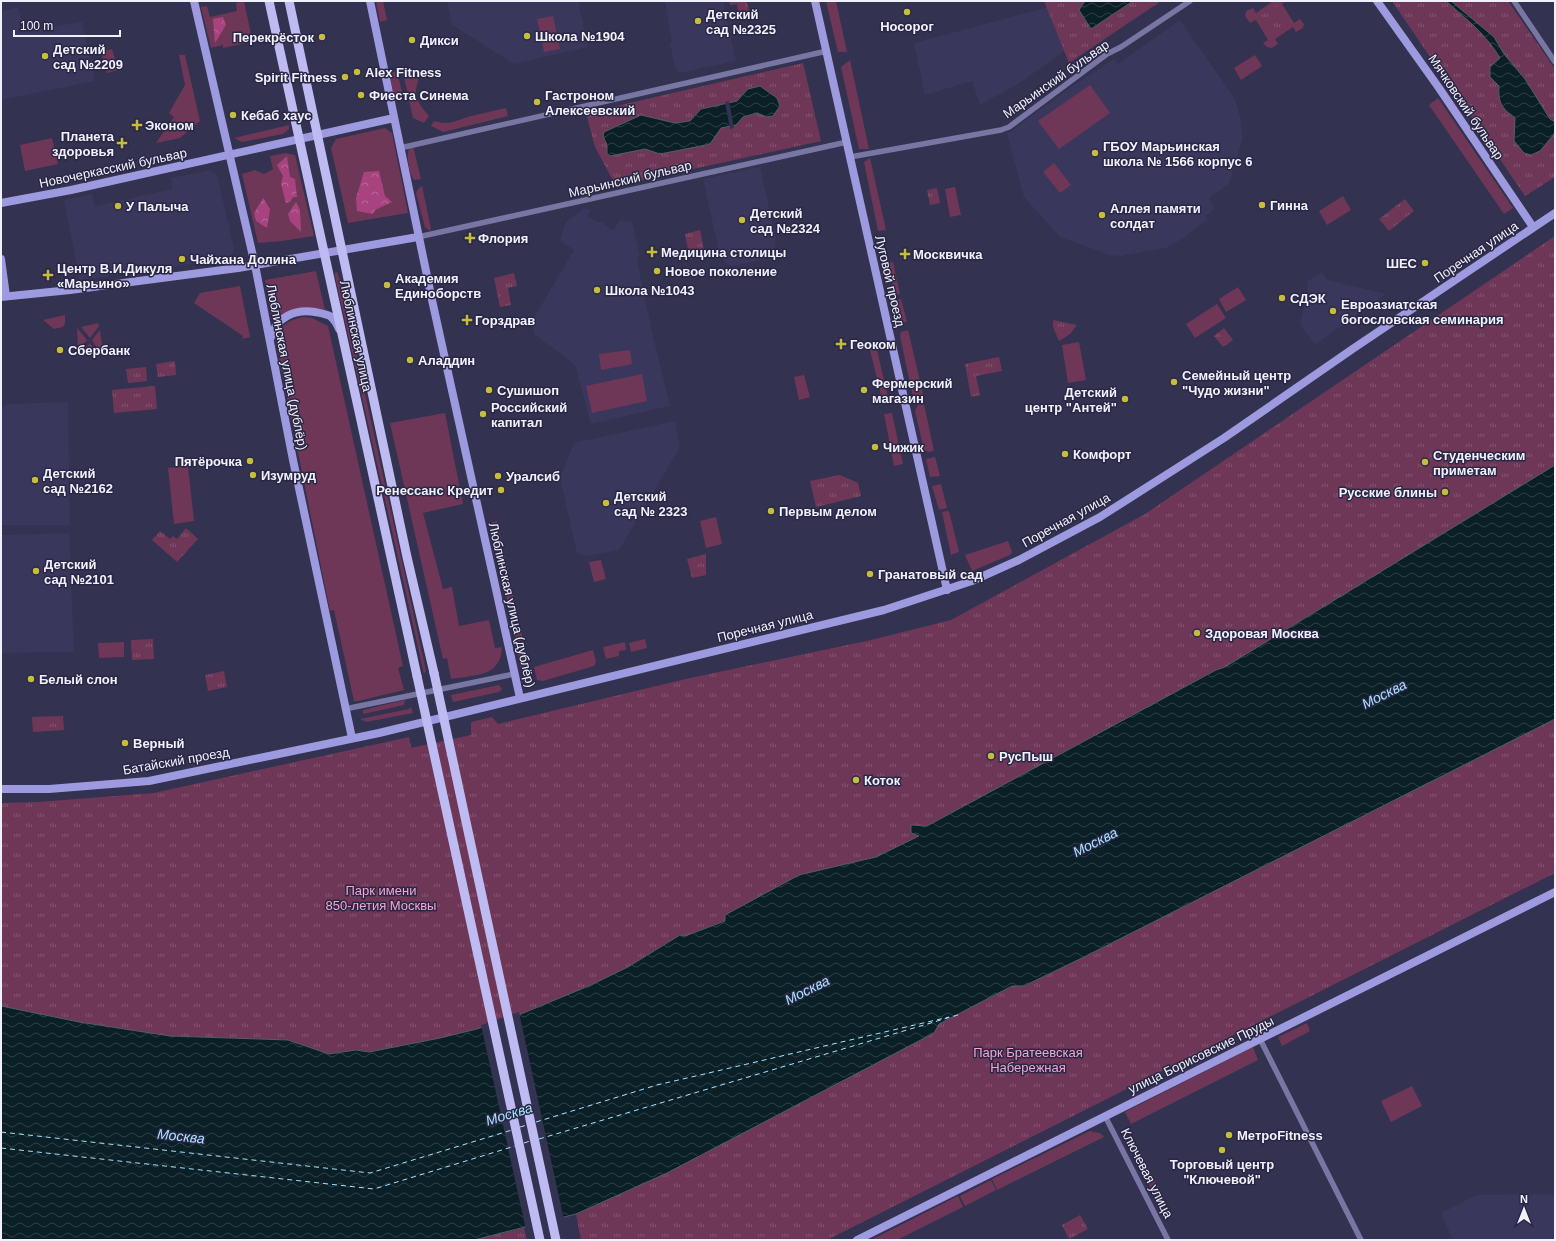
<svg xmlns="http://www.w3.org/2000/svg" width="1556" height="1241" font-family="Helvetica,sans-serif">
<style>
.built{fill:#3a375c}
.grass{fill:#6f3757}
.forest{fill:url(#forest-crowns)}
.park{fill:url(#park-tufts)}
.water{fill:url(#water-waves);stroke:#505e67}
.pier{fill:#333250}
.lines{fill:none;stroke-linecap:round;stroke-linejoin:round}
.ferry{stroke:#a6e4fe;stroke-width:1;stroke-dasharray:5 4;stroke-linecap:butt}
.street{stroke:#7876a3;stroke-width:5.5}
.secondary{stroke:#9e9ae0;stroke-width:8}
.primary{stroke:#bdbbf1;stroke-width:9}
.primary-bridge{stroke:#bdbbf1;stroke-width:9}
.poi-dot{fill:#c4bd3e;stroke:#2a2745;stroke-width:1.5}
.labels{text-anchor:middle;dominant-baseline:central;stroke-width:3;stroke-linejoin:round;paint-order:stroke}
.poi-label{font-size:13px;font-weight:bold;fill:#f1f1fd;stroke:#2a2745;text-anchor:start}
.street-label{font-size:13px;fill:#f1f1fd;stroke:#2a2745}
.park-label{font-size:13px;fill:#f4a5d0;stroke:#2a2745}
.water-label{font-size:14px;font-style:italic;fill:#a6e4fe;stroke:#2a2745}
</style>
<defs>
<pattern id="forest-crowns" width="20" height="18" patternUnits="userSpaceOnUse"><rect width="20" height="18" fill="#a84380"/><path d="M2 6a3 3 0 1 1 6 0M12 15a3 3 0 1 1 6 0" fill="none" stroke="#b96899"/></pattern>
<pattern id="park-tufts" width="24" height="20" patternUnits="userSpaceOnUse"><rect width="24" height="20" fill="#6f3757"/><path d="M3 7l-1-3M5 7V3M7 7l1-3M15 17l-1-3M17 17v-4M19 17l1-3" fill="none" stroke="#845470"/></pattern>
<pattern id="water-waves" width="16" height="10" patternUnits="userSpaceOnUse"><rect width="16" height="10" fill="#0b1f27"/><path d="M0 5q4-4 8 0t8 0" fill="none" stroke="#2f4047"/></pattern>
</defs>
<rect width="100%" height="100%" fill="#333250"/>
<!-- built -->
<path class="built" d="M 447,1 L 578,1 L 588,47 L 514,64 L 452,25 Z
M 665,1 L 723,1 L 736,61 L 679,73 L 675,67 L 670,44 L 672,41 Z
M 18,7 L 25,31 L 82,22 L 95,81 L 1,100 L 1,12 Z
M 1049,7 L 1065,51 L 1018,84 L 980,105 L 972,81 L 925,95 L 914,43 Z
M 1180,20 L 1235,99 L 1240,117 L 1243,137 L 1229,184 L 1209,198 L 1215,208 L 1206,216 L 1207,220 L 1182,239 L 1166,248 L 1121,256 L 1110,255 L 1060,237 L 1024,197 L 1007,134 L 1071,87 L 1114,59 L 1118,64 Z
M 760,167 L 776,239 L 775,249 L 766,259 L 733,266 L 726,263 L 720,256 L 703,179 Z
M 210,170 L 217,174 L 234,249 L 230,258 L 80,280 L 64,200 L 92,194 L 95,206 L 172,189 L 171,178 Z
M 584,208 L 591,210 L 587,216 L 598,222 L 602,222 L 613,231 L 620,220 L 632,222 L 640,256 L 637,258 L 637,261 L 653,336 L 670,406 L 591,424 L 575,365 L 534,334 L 533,319 L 574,250 L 560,241 L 566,222 Z
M 1322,273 L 1328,280 L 1386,294 L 1315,345 L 1300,324 L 1308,291 L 1307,281 Z
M 68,402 L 70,525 L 1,525 L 1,409 L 6,404 Z
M 675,421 L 680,447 L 619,550 L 586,556 L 577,553 L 560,478 L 574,443 Z
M 69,533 L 74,652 L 1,653 L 1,535 Z
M 1555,1194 L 1555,1240 L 1453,1240 L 1441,1213 L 1476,1195 Z"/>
<!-- grass -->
<path class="grass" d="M 244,1 L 252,39 L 251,42 L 223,48 L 223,45 L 211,48 L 201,7 L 207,6 L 210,17 L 237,11 L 236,3 Z
M 376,1 L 383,1 L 387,20 L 380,22 Z
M 826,1 L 836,1 L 847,52 L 838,52 Z
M 1273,1 L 1286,1 L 1282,4 L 1294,23 L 1300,19 L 1304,24 L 1303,28 L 1296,32 L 1293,27 L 1275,39 L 1278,44 L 1272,48 L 1267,47 L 1263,43 L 1268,40 L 1256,20 L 1250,23 L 1245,16 L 1246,11 L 1253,8 L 1256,13 Z
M 553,16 L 560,49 L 544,52 L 537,19 Z
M 112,49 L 118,70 L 107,73 L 101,52 Z
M 179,55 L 185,55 L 200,121 L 180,138 L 156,143 L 174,117 L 169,113 L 185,85 Z
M 1255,55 L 1262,66 L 1241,80 L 1234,68 Z
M 850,60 L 869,149 L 859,149 L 841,67 Z
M 397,71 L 402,92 L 398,94 L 399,99 L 395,100 L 390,77 L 393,72 Z
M 418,72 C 420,78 417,83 416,89 C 415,100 422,108 429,116 L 424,123 L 413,118 L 404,77 Z
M 1090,85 L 1110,113 L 1059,149 L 1038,121 Z
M 1438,98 L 1513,208 L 1504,214 L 1429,105 Z
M 506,108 L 508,116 L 443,132 L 431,126 L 434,121 C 450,126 457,120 471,116 C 483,113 494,111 506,108 Z
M 289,125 L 289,129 L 283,134 L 242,142 L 234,138 Z
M 385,128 L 392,133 L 408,213 L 348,223 L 331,148 L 336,139 Z
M 52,138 L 58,164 L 25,171 L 20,145 Z
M 413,146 L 421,179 L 414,180 C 409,174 406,155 409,149 Z
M 286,153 L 295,155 L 314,236 L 282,241 L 258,243 L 242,174 L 255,170 L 264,174 L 273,169 L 270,156 Z
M 870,158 L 886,230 L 878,231 L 864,162 Z
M 1054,163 L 1071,185 L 1060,193 L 1043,172 Z
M 422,186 L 431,229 L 430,231 L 425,227 L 416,193 L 418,189 Z
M 955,187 L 961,215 L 950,217 L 945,189 Z
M 1343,196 L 1351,210 L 1327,225 L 1319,211 Z
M 893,262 L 900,294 L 895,295 L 889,263 Z
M 316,271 L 325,310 C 304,306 289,308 272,321 L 265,280 Z
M 337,272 L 340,280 L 426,671 L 424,674 L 335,276 L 335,273 Z
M 240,286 L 250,337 L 242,339 L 243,336 L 194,303 L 200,293 Z
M 1238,287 L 1246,300 L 1226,312 L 1219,299 Z
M 901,299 L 907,322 L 899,323 L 896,320 L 892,302 L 893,300 Z
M 1217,304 L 1226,318 L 1195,338 L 1186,324 Z
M 65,315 L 65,323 L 63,327 L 54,329 L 43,320 Z
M 303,317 L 312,318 L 328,326 L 403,666 L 398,668 L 404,690 L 358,701 L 354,701 L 334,610 L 330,611 L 275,338 C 281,325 289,320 303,317 Z
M 98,323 L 99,326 L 90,338 L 81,327 Z
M 77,328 L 87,340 L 78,351 Z
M 100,330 L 103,353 L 100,353 L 92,340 Z
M 908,330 L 924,398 L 916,399 L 913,397 L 900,336 L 901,332 Z
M 875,341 L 889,402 L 883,403 L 868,342 Z
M 1079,342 L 1086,380 L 1068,383 L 1062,345 Z
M 90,343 L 97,354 L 80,354 Z
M 630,350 L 632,364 L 601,370 L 599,354 Z
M 642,374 L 647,401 L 592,413 L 586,386 Z
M 804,375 L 810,397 L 799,400 L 794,377 Z
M 924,404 L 934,451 L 928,452 L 924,450 L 915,411 L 918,405 Z
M 445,413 L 463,504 L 423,513 L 443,589 L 452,587 L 459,626 L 489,620 L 495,648 L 502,647 C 501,677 475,675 451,679 L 447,658 L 443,659 L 390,423 Z
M 892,413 L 903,464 L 894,466 L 884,414 Z
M 935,457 L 940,476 L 930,477 L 926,459 Z
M 188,466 L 194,521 L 174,524 L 168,468 Z
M 941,484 L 947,508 L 939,510 L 932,486 Z
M 949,511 L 959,552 L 951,555 L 942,512 Z
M 716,517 L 722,544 L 706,548 L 700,521 Z
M 497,521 L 523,640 L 518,642 L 516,642 L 491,523 Z
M 1008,541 L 1012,552 L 1010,555 L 972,571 L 965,555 Z
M 601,560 L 606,579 L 594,582 L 589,562 Z
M 645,639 L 647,648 L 631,652 L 629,643 Z
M 124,642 L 124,657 L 99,658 L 98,643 Z
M 625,642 L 626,650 L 619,651 L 619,656 L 606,659 L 603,647 Z
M 519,647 L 525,649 L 530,671 L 522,674 L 516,648 Z
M 593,650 L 596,662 L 594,666 L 543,681 L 537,680 L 534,667 Z
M 499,685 L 502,689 L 499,692 L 453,702 L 451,695 Z
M 405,700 L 404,705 L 363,714 L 363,710 Z
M 411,707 L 413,713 L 366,722 L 360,719 L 409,709 Z
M 1307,1023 L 1310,1031 L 1282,1046 L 1278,1037 Z
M 1253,1047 L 1258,1060 L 1131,1124 L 1125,1112 Z
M 1412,1086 L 1422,1106 L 1391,1122 L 1381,1101 Z
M 1090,1131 L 1100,1133 L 1104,1137 L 997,1190 L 992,1179 Z
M 1139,1150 L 1163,1197 L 1157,1200 L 1133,1152 Z
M 991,1180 L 996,1190 L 965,1206 L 960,1196 Z
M 958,1196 L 963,1207 L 897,1240 L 871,1240 Z"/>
<!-- forest -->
<path class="forest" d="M 223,17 L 226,25 L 215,43 L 213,19 Z
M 287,156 L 290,177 L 295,179 L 297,197 L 293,197 L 290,202 L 286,203 L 281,184 L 283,176 L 277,165 Z
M 379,171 L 385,196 L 392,202 L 375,210 L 373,214 L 357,211 L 356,198 L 364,172 Z
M 263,198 L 270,209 L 267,228 L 256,221 L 254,213 Z
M 296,202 L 300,210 L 301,232 L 290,221 L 288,214 Z"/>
<!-- park -->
<path class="park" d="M 729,1 L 747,1 L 750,18 L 740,20 L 737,4 L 730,5 Z
M 1044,1 L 1161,1 L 1069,63 Z
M 1392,1 L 1508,1 L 1555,69 L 1555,177 L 1525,196 L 1461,102 L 1458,90 L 1445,79 Z
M 1277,5 L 1290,24 L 1271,36 L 1259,17 Z
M 803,63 L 821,141 L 616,186 L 595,147 L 586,113 Z
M 937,188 L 940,203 L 930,205 L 927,190 Z
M 1405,199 L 1414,211 L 1389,231 L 1379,219 Z
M 700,230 L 705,255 L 690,259 L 685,234 Z
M 1555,236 L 1555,465 L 1225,667 L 1216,670 L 927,826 L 911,825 L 920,835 L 876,857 L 799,875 L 726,920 L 685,936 L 680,935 L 628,967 L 591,985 L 521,1014 L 477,1029 L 440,1038 L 369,1052 L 356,1050 L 329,1054 L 288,1040 L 170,1036 L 79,1022 L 1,1006 L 1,803 L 38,802 L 154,793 L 409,737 L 411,748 L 471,735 L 471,722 L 492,717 L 498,724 L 690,678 L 871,640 L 951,620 L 1145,514 Z
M 514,273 L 517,286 L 508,288 L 511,305 L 500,307 L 494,278 Z
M 1053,320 L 1077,325 L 1070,334 L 1059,341 L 1053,327 Z
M 1224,328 L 1233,340 L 1223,347 L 1214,336 Z
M 999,357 L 1002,371 L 976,376 L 980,395 L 971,397 L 965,364 Z
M 175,361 L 176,375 L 158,377 L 156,364 Z
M 146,367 L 147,381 L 128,383 L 126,369 Z
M 155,386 L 157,409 L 114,413 L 112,390 Z
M 840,475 L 858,483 L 861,496 L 816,507 L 810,481 Z
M 186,528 L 198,539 L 177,562 L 152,540 L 160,531 L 170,539 L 173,536 L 177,539 Z
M 706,554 L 706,575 L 692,578 L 687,559 Z
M 153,639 L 154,659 L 132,660 L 131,640 Z
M 224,671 L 227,687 L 208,691 L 205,675 Z
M 63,716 L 64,730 L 33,732 L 32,717 Z
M 1555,719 L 1555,873 L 827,1240 L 581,1240 L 576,1214 C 698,1159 815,1094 934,1033 L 938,1024 L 1013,986 L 1024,986 L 1084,957 Z
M 1080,1215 L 1088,1229 L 1069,1239 L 1062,1225 Z
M 524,1228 L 527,1240 L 474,1240 Z"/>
<!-- water -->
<path class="water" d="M 1085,1 L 1133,1 L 1091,29 L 1079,10 Z
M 1446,1 L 1451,1 L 1494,37 L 1504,54 L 1525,79 L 1550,119 L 1555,122 L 1555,133 L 1540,151 L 1531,155 L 1524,153 L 1514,141 L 1515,118 C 1501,108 1498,102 1499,86 L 1490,77 L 1490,67 L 1500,58 C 1486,34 1466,19 1446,1 Z
M 760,86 L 777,98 L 780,106 L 773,116 L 767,117 L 757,113 L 743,117 L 736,125 L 721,128 L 710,144 L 706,145 L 660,154 L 645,149 L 610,156 L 607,154 L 607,145 L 603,136 L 604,132 L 641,115 L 675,123 L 690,121 L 701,109 L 737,101 L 748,89 Z
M 1555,465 L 1555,719 L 1084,957 L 1024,986 L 1012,986 L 939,1024 L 934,1033 L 667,1173 L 576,1214 L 474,1240 L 1,1240 L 1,1006 L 79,1022 L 170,1036 L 288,1040 L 329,1054 L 356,1050 L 369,1052 L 440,1038 L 477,1029 L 521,1014 L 591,985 L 628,967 L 680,935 L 685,936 L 725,921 L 725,915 L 799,875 L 876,857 L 919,836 L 911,833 L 911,825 L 927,826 L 1216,670 L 1225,667 Z"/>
<!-- pier -->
<path class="pier" d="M 729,101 L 734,128 L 730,129 L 725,102 Z
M 519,1012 L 564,1220 L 526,1230 L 481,1025 Z"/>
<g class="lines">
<!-- ferry -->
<path class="ferry" d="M 536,1122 L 657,1085 L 949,1017
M 520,1127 L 527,1125
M 1,1132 L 370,1173 L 512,1130
M 539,1139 L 961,1014
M 524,1143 L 530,1141
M 1,1148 L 374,1189 L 515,1146"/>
<!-- street -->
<path class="street" d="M 1514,1 L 1555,62
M 400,148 L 827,51
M 850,157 L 1001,130 L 1009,127 L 1107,54 L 1121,47 L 1190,1
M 418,237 L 847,142
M 345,709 L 514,674
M 1260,1039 L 1361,1240
M 1105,1116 L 1168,1240"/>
<!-- secondary -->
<path class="secondary" d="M 194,1 L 255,265 L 293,460 L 352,738
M 370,1 L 432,300 L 520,698
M 815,1 L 947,590
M 1377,1 L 1439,88 L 1533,227
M 1,203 L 71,190 L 394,118
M 1,259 L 6,296
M 1,297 L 70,290 L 238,268 L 418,237
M 271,337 C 276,317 295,309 315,312 C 320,313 326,314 330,316 C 334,319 337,324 339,329
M 1,789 L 49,789 L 149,781 L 379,733 L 884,610 L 972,581 L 1019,560 L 1100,517 L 1224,438 L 1354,348 L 1555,213
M 857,1240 L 1555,892"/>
<!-- primary -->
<path class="primary" d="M 269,1 L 417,676
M 289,1 L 407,557 L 434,673"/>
<!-- primary-bridge -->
<path class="primary-bridge" d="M 434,673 L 556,1240
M 417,676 L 540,1240"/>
</g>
<!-- markers -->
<g class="poi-dot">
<circle cx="907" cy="12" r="4"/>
<circle cx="698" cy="21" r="4"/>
<circle cx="527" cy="36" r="4"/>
<circle cx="322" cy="37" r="4"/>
<circle cx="412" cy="40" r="4"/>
<circle cx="45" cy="56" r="4"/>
<circle cx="357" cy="72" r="4"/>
<circle cx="345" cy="77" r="4"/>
<circle cx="361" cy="95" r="4"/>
<circle cx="537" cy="102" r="4"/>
<circle cx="233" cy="115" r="4"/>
<path d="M135 119h4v4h4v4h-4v4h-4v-4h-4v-4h4z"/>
<path d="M120 137h4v4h4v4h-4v4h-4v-4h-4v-4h4z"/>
<circle cx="1095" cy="153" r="4"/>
<circle cx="1262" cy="205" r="4"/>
<circle cx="118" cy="206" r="4"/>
<circle cx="1102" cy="215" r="4"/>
<circle cx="742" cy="220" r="4"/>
<path d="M468 232h4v4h4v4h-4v4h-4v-4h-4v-4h4z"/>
<path d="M650 246h4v4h4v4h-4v4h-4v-4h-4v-4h4z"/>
<path d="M903 248h4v4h4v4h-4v4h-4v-4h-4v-4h4z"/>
<circle cx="182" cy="259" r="4"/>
<circle cx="1425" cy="263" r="4"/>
<circle cx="657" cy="271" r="4"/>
<path d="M46 269h4v4h4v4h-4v4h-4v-4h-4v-4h4z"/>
<circle cx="387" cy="285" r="4"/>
<circle cx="597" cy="290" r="4"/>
<circle cx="1282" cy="298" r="4"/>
<circle cx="1333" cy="311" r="4"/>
<path d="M465 314h4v4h4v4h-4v4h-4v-4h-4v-4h4z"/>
<path d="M839 338h4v4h4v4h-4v4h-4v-4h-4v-4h4z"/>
<circle cx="60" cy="350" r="4"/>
<circle cx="410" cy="360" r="4"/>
<circle cx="1174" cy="382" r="4"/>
<circle cx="489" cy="390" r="4"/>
<circle cx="864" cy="390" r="4"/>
<circle cx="1125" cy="399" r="4"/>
<circle cx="483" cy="414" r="4"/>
<circle cx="875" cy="447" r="4"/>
<circle cx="1065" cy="454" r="4"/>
<circle cx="250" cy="461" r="4"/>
<circle cx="1425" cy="462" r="4"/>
<circle cx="253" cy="475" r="4"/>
<circle cx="498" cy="476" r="4"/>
<circle cx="35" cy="480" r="4"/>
<circle cx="501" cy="490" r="4"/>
<circle cx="1445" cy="492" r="4"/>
<circle cx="606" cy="503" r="4"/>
<circle cx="771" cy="511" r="4"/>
<circle cx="36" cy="571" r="4"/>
<circle cx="870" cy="574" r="4"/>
<circle cx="1197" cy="633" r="4"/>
<circle cx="31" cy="679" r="4"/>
<circle cx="125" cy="743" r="4"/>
<circle cx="991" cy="756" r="4"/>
<circle cx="856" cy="780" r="4"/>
<circle cx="1229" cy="1135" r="4"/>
<circle cx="1222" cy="1150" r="4"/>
</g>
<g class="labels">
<!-- poi labels -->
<g class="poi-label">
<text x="706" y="14">Детский<tspan x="706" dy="15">сад №2325</tspan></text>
<text x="907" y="26" text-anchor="middle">Носорог</text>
<text x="535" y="36">Школа №1904</text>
<text x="314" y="37" text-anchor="end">Перекрёсток</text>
<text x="420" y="40">Дикси</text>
<text x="53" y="49">Детский<tspan x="53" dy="15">сад №2209</tspan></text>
<text x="365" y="72">Alex Fitness</text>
<text x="337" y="77" text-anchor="end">Spirit Fitness</text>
<text x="369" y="95">Фиеста Синема</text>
<text x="545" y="95">Гастроном<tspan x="545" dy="15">Алексеевский</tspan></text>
<text x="241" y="115">Кебаб хаус</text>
<text x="145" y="125">Эконом</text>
<text x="114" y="136" text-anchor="end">Планета<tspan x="114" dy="15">здоровья</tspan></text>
<text x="1103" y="146">ГБОУ Марьинская<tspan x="1103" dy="15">школа № 1566 корпус 6</tspan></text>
<text x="1270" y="205">Гинна</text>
<text x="126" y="206">У Палыча</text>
<text x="1110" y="208">Аллея памяти<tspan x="1110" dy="15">солдат</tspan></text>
<text x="750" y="213">Детский<tspan x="750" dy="15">сад №2324</tspan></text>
<text x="478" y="238">Флория</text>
<text x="661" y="252">Медицина столицы</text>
<text x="913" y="254">Москвичка</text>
<text x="190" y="259">Чайхана Долина</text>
<text x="1417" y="263" text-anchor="end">ШЕС</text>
<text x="57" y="268">Центр В.И.Дикуля<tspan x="57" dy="15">«Марьино»</tspan></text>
<text x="665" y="271">Новое поколение</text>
<text x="395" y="278">Академия<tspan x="395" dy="15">Единоборств</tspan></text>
<text x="605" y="290">Школа №1043</text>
<text x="1290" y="298">СДЭК</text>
<text x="1341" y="304">Евроазиатская<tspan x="1341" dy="15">богословская семинария</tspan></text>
<text x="475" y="320">Горздрав</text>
<text x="850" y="344">Геоком</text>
<text x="68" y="350">Сбербанк</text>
<text x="418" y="360">Аладдин</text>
<text x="1182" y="375">Семейный центр<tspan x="1182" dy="15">"Чудо жизни"</tspan></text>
<text x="872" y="383">Фермерский<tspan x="872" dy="15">магазин</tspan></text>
<text x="497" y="390">Сушишоп</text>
<text x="1117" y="392" text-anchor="end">Детский<tspan x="1117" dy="15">центр "Антей"</tspan></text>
<text x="491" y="407">Российский<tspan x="491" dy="15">капитал</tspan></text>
<text x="883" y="447">Чижик</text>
<text x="1073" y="454">Комфорт</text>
<text x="1433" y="455">Студенческим<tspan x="1433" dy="15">приметам</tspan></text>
<text x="242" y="461" text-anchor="end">Пятёрочка</text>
<text x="43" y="473">Детский<tspan x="43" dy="15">сад №2162</tspan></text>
<text x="261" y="475">Изумруд</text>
<text x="506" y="476">Уралсиб</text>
<text x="493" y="490" text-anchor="end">Ренессанс Кредит</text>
<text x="1437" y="492" text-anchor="end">Русские блины</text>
<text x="614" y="496">Детский<tspan x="614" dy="15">сад № 2323</tspan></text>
<text x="779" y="511">Первым делом</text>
<text x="44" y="564">Детский<tspan x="44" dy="15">сад №2101</tspan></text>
<text x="878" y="574">Гранатовый сад</text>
<text x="1205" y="633">Здоровая Москва</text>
<text x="39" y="679">Белый слон</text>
<text x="133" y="743">Верный</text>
<text x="999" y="756">РусПыш</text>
<text x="864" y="780">Коток</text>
<text x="1237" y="1135">МетроFitness</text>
<text x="1222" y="1164" text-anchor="middle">Торговый центр<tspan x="1222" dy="15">"Ключевой"</tspan></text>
</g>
<!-- street labels -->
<g class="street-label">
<text transform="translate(1056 79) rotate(-35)">Марьинский бульвар</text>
<text transform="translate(1466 107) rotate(56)">Мячковский бульвар</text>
<text transform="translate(113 168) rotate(-12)">Новочеркасский бульвар</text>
<text transform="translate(630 179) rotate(-13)">Марьинский бульвар</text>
<text transform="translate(1476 252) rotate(-34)">Поречная улица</text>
<text transform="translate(890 281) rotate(77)">Луговой проезд</text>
<text transform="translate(356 336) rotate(78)">Люблинская улица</text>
<text transform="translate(287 367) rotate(79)">Люблинская улица (дублёр)</text>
<text transform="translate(1066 520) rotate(-29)">Поречная улица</text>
<text transform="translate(512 605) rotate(77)">Люблинская улица (дублёр)</text>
<text transform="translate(765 626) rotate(-14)">Поречная улица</text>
<text transform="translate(176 761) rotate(-10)">Батайский проезд</text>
<text transform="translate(1201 1055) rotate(-26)">улица Борисовские Пруды</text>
<text transform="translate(1147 1173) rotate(63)">Ключевая улица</text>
</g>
<!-- park labels -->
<g class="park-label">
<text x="381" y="890">Парк имени<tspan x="381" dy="15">850-летия Москвы</tspan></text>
<text x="1028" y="1052">Парк Братеевская<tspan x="1028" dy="15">Набережная</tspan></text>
</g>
<!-- water labels -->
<g class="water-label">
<text transform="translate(1384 694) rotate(-27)">Москва</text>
<text transform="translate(1095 842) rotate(-27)">Москва</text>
<text transform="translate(807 990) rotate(-27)">Москва</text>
<text transform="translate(509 1114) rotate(-17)">Москва</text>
<text transform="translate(181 1136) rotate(6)">Москва</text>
</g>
</g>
<!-- border -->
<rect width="1556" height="1241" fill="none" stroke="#f1f1fd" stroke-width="4"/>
<!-- north arrow -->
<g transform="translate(1524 1209)" stroke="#2a2745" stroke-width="3" paint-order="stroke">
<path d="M0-3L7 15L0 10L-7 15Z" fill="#f1f1fd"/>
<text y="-6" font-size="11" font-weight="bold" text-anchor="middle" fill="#f1f1fd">N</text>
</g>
<!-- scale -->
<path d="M14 30v6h106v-6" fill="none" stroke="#f1f1fd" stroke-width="2"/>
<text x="20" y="30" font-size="12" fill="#f1f1fd" stroke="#2a2745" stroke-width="3" paint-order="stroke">100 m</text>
</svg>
